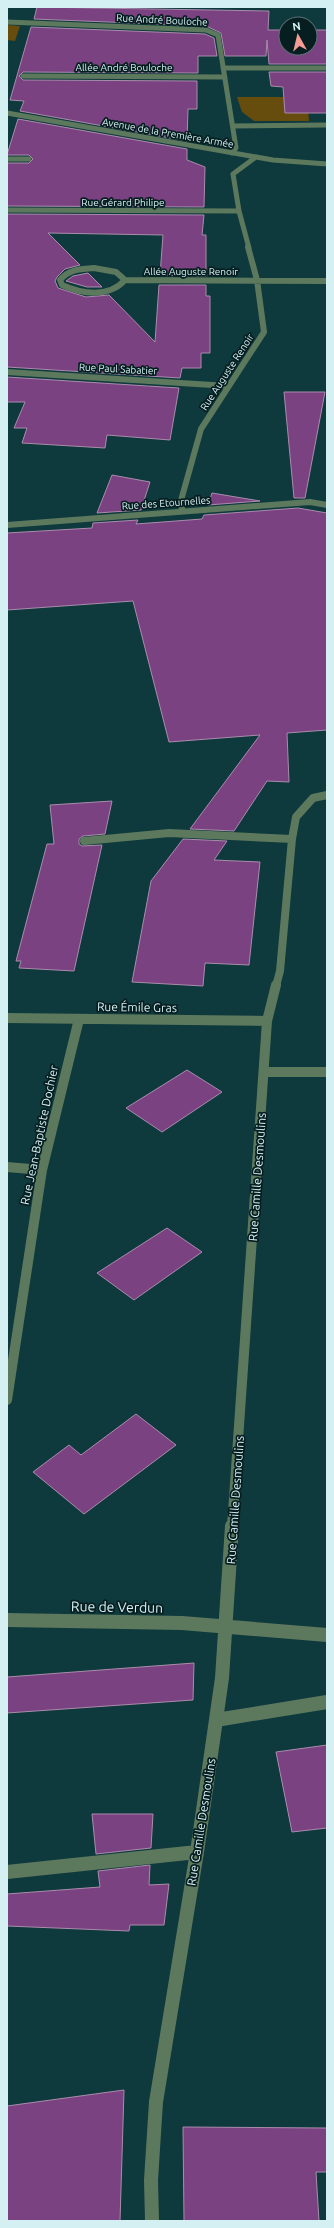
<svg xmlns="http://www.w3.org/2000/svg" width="334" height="2228" font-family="Ubuntu,sans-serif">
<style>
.green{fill:#674d0d}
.building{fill:#7b4281;stroke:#aa8cac}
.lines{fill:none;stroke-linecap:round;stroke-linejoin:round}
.street-far4{stroke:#5d795d;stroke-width:5}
.street-far3{stroke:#5d795d;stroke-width:6}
.street-far2{stroke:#5d795d;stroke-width:8}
.street-far1{stroke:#5d795d;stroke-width:10}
.street{stroke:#5d795d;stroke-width:14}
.labels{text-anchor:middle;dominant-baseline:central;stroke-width:3.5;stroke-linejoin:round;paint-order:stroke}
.far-street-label{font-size:10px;fill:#d5f0f3;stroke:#071e20}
.street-label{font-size:12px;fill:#d5f0f3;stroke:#071e20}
.near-street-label{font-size:14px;fill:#d5f0f3;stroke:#071e20}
</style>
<rect width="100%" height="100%" fill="#0e393d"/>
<!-- green -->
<path class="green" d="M 7,25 L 20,26 L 15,41 L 7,40 Z
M 237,97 L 307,97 L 309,121 L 254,121 L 242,112 Z"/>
<!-- building -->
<path class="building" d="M 37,7 L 269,11 L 268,30 L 286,30 L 286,48 L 310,48 L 310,30 L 327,30 L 327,64 L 269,64 L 267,40 L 266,56 L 225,56 L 221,33 L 206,26 L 34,19 Z
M 31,27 L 205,34 L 214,38 L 217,56 L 198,56 L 198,73 L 23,72 L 19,76 L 23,80 L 197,81 L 197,109 L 188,109 L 187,141 L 20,111 L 24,101 L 10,100 Z
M 269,72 L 327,72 L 327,113 L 285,113 L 283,87 L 271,86 Z
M 18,119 L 187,149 L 187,160 L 205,167 L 204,207 L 7,206 L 7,163 L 29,163 L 33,159 L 29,155 L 7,155 Z
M 7,214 L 204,215 L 202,235 L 206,235 L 206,276 L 160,275 L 163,235 L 48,233 L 80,265 L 65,269 L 57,277 L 55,281 L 58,288 L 86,297 L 109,295 L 155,342 L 159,285 L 206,285 L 206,296 L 210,296 L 210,353 L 201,353 L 201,368 L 182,368 L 180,378 L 7,367 Z
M 88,273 L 102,287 L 87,287 L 66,281 L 73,276 Z
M 7,377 L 179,388 L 170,440 L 107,435 L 105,448 L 22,443 L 27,428 L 14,428 L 25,402 L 7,402 Z
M 284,392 L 325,392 L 305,498 L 294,498 Z
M 112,475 L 150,482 L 141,510 L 97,513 Z
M 212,493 L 260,501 L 208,505 Z
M 298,508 L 327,513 L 327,730 L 287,733 L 289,782 L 267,781 L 234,831 L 190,829 L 260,735 L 169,742 L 133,601 L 7,610 L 7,533 L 92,528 L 93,523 L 138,520 L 136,524 L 202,519 L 204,515 Z
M 112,801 L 105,834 L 83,836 L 79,839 L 79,844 L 82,846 L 102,845 L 74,971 L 19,968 L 21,961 L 16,961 L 47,844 L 54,844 L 50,805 Z
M 183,839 L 227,841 L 214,860 L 260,862 L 249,965 L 205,963 L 203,986 L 132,982 L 151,881 Z
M 187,1070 L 222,1092 L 162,1132 L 126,1108 Z
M 167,1228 L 202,1252 L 134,1300 L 97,1273 Z
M 136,1414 L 176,1445 L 84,1514 L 33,1472 L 69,1445 L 81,1455 Z
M 194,1663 L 193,1700 L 7,1713 L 7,1677 Z
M 327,1745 L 327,1828 L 292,1832 L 276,1752 Z
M 92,1814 L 153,1814 L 151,1848 L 96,1854 Z
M 150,1865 L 149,1885 L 169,1884 L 164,1925 L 130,1925 L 129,1931 L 7,1926 L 7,1894 L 100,1887 L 98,1871 Z
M 124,2090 L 120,2221 L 7,2221 L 7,2106 Z
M 183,2127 L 327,2128 L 327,2172 L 316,2172 L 319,2221 L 184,2221 Z"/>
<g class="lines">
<!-- street-far4 -->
<path class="street-far4" d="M 7,22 L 206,30 L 218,35 L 236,148 L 232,153
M 223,68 L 327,68
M 23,76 L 225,77
M 7,113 L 273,160 L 327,164
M 233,126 L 327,125
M 7,159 L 29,159
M 7,210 L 239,211
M 249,248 L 239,211 L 233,174 L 256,157"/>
<!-- street-far3 -->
<path class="street-far3" d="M 94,268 L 116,272 L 125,280 C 109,298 82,294 62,285 L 60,280 C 69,269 81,269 94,268 Z
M 125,280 L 327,281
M 7,372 L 228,386
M 183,511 L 180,504 L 201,429 L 264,332 L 257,280 L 248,247
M 7,525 L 310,502 L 327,505"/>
<!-- street-far2 -->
<path class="street-far2" d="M 84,841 L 169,833 L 292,839
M 276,986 L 280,971 L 292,839 L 296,817 L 313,798 L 327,795"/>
<!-- street-far1 -->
<path class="street-far1" d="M 7,1018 L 267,1021
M 264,1072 L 327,1072
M 7,1167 L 42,1170
M 7,1400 L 42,1170 L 79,1019
M 232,1527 L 267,1021 L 276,985"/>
<!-- street -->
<path class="street" d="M 7,1620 L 182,1623 L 327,1635
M 216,1720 L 327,1702
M 7,1872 L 197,1852
M 152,2221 L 151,2180 L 156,2102 L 197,1852 L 222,1678 L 232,1526"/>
</g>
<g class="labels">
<!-- far-street labels -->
<g class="far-street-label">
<text transform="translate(162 20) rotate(3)">Rue André Bouloche</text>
<text x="124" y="67">Allée André Bouloche</text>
<text transform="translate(168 133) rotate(10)">Avenue de la Première Armée</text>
<text x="123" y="202">Rue Gérard Philipe</text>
<text x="191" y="271">Allée Auguste Renoir</text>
<text transform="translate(118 369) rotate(3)">Rue Paul Sabatier</text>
<text transform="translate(227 372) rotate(-57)">Rue Auguste Renoir</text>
<text transform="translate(166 503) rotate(-4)">Rue des Etournelles</text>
</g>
<!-- street labels -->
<g class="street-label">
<text transform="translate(137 1007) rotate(1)">Rue Émile Gras</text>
<text transform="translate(39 1135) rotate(-78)">Rue Jean-Baptiste Dochier</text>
<text transform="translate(257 1177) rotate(-86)">Rue Camille Desmoulins</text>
<text transform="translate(235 1500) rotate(-86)">Rue Camille Desmoulins</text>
<text transform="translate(201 1822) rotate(-81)">Rue Camille Desmoulins</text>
</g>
<!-- near-street labels -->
<g class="near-street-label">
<text transform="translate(117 1607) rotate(1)">Rue de Verdun</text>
</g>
</g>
<!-- border -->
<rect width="334" height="2228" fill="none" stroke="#d5f0f3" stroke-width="16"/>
<!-- north arrow -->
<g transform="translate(298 36) rotate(352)"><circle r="19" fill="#071e20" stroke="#597274"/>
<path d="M0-3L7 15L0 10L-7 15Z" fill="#f59c96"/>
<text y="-6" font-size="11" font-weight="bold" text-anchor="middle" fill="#d5f0f3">N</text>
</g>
</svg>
